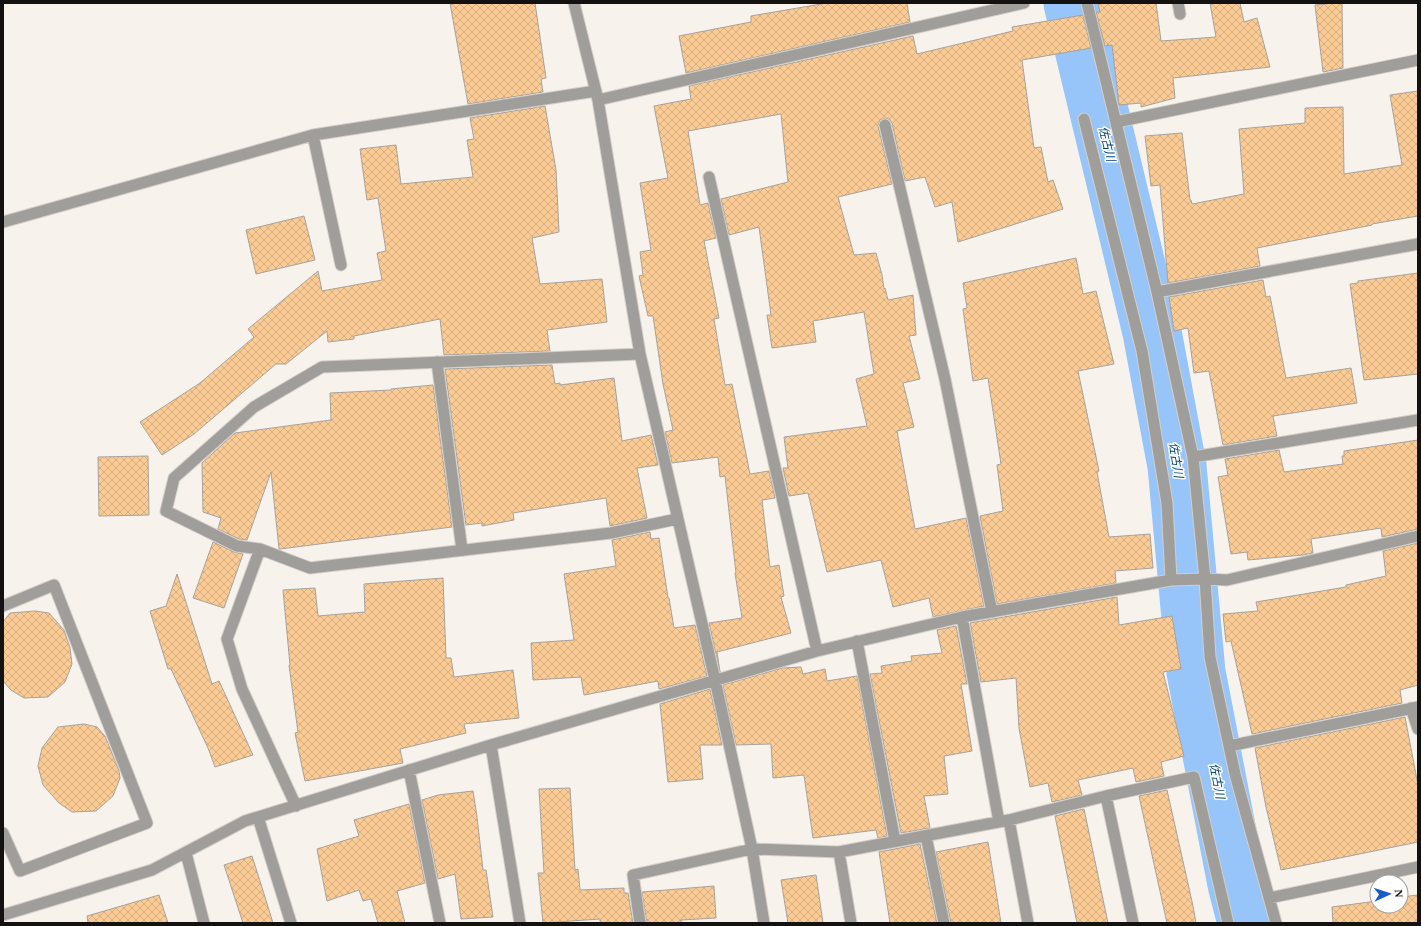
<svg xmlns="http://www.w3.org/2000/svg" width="1421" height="926" font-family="'Times New Roman','Noto Sans JP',serif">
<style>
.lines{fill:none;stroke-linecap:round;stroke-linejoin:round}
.river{stroke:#97c5f9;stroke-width:59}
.building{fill:url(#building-cross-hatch);stroke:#a7a29c}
.service-casing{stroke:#d3cfc9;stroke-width:13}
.minor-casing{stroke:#d3cfc9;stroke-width:13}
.service{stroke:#a09e9b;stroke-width:11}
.minor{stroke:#a09e9b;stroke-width:11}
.labels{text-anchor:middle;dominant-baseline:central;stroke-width:3;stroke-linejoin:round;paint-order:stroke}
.water-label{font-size:12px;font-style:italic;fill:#02437c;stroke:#fff}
</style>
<defs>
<pattern id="building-cross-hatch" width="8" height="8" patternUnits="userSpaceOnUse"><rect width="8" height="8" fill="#facb94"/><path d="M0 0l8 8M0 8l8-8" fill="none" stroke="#d5ad7f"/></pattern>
</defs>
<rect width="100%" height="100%" fill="#f7f3ec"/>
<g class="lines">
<!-- river -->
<path class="river" d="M 1073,3 L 1152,332 L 1177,466 L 1196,672 L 1237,884 L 1247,923"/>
</g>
<!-- building -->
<path class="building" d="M 450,3 L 535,3 L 546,78 L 541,79 L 543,92 L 468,104 Z
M 827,3 L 907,3 L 910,22 L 686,73 L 679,36 L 751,22 L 751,16 Z
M 1098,3 L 1156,3 L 1161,41 L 1216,37 L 1210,3 L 1240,3 L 1244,22 L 1257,18 L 1270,67 L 1173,78 L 1175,98 L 1141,107 L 1141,103 L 1119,105 L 1112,45 L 1105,46 L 1096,12 L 1100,12 Z
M 1334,3 L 1342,3 L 1343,68 L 1323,72 L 1315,5 Z
M 1083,15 L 1091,48 L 1022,60 L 1034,148 L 1041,147 L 1048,182 L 1053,180 L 1063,209 L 958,242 L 952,202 L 935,207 L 925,177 L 905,181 L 892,123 L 890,120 L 887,118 L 880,120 L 878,126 L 892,184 L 838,197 L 854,255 L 876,253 L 882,275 L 884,289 L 885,288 L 888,300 L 913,295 L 916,335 L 909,336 L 920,379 L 903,383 L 914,427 L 897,431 L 915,529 L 966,518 L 984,606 L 933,617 L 929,598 L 893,607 L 881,560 L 827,572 L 808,493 L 789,496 L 783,468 L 788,468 L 784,437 L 867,426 L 856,379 L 874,374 L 864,312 L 813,321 L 816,342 L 772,348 L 767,315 L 771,315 L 759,227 L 729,235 L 721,199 L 788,182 L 781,114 L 688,131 L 700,205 L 708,203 L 716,238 L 704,241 L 719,318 L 714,319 L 725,385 L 732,384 L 750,474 L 769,471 L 775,498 L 762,500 L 770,567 L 779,565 L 784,596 L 781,597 L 791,633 L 717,652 L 720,672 L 709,623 L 742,618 L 735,573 L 736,573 L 725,476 L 720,477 L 718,457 L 672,463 L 665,432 L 673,430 L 663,384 L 653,316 L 648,316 L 639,276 L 643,275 L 640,252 L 651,250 L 640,183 L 668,178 L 654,106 L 691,99 L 689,86 L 913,36 L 917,54 L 1013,31 L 1012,27 Z
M 1418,91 L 1418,216 L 1372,224 L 1372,225 L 1257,248 L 1260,266 L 1168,283 L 1160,185 L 1151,186 L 1145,136 L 1182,133 L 1190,200 L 1191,200 L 1192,204 L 1244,194 L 1239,129 L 1305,123 L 1305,108 L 1343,107 L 1344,174 L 1402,165 L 1390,95 Z
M 545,106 L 556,170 L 559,232 L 532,238 L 540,284 L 602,279 L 607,322 L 547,330 L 550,351 L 444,355 L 440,319 L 354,336 L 354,339 L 328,342 L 327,331 L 286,364 L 276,364 L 194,434 L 162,455 L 140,422 L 200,383 L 254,337 L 248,329 L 318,271 L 322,291 L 382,280 L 377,253 L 386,251 L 378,198 L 367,200 L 360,149 L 396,145 L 401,184 L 473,177 L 467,140 L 474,139 L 470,118 Z
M 304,216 L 315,260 L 256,274 L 246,230 Z
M 1076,258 L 1083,294 L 1096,291 L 1114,364 L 1078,371 L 1099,471 L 1097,472 L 1109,537 L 1150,534 L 1153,568 L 1115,571 L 1116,583 L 997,604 L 980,516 L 1003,511 L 997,465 L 1001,464 L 988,378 L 973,381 L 963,309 L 967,308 L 963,283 Z
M 1418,273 L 1418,374 L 1364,380 L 1350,284 L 1358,283 L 1358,281 Z
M 1263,280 L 1266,297 L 1270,296 L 1286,378 L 1351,368 L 1357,403 L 1273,416 L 1277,436 L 1223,445 L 1209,371 L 1194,373 L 1188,328 L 1174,331 L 1169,297 Z
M 552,365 L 555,384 L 560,383 L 560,385 L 614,378 L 622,441 L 651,435 L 658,465 L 637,468 L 647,518 L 610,526 L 606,498 L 513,513 L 514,520 L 482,526 L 482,523 L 466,525 L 445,369 Z
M 433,385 L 452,527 L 280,549 L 279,549 L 271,472 L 247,540 L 239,539 L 218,529 L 221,518 L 203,512 L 202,463 L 235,433 L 331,420 L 330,393 L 391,390 L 391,389 Z
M 1418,440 L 1418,529 L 1382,537 L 1381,528 L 1311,539 L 1313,553 L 1303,555 L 1248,560 L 1247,552 L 1231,554 L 1218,477 L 1228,475 L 1225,459 L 1279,450 L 1284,472 L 1343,464 L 1342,456 L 1344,456 L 1344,451 Z
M 148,456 L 149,515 L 99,516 L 98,457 Z
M 650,532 L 651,539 L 659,538 L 668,598 L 669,598 L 674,628 L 695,625 L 707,676 L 659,689 L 658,681 L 584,695 L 581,677 L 533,680 L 531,643 L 574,640 L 564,574 L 616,566 L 612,540 Z
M 213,542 L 234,552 L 243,554 L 224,608 L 193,598 Z
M 1418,543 L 1418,685 L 1400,690 L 1402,703 L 1252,734 L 1231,641 L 1226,642 L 1223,614 L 1258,611 L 1256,602 L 1346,587 L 1346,585 L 1386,576 L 1383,551 Z
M 177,574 L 212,684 L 219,681 L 253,755 L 215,767 L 208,748 L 171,669 L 168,669 L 150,611 L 166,606 Z
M 443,578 L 446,658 L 451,658 L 454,677 L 513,670 L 519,718 L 464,724 L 466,733 L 400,749 L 403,763 L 305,781 L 295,733 L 298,732 L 289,665 L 290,665 L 283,590 L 315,588 L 318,616 L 365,612 L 364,584 Z
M 1117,597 L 1119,625 L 1172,616 L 1181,669 L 1163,672 L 1184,756 L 1161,762 L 1164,776 L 1136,782 L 1133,768 L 1078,780 L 1082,795 L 1052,802 L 1048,783 L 1030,787 L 1019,728 L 1016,678 L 981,682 L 970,623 Z
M 35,611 L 49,613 L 64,630 L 70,648 L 72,664 L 65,682 L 48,697 L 24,698 L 11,690 L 3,681 L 3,622 L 10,613 Z
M 956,626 L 967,684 L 961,684 L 972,751 L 944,756 L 948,794 L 924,796 L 930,828 L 901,833 L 870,674 L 882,673 L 881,666 L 912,661 L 911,656 L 942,653 L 937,630 Z
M 801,667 L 803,674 L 825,669 L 827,681 L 857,676 L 887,836 L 878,838 L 876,830 L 813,838 L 804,775 L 773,778 L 771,744 L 736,745 L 723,685 L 782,668 Z
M 710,689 L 722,745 L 700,745 L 703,779 L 668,782 L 660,704 Z
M 1405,717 L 1418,785 L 1418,842 L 1281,870 L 1266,807 L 1255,748 Z
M 84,724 L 97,727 L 105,736 L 119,771 L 120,778 L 113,796 L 96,811 L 72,812 L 59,803 L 43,785 L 38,766 L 42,748 L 58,727 Z
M 570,788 L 575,870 L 578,869 L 580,890 L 624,888 L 624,893 L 628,893 L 633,923 L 600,923 L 600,919 L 543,923 L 538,873 L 544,873 L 539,789 Z
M 1167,790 L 1193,906 L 1196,923 L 1167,923 L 1139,796 Z
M 473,791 L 477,817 L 483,870 L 486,870 L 493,917 L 461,919 L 455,874 L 438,879 L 422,800 L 438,795 Z
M 409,804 L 425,883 L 397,891 L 405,923 L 378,923 L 371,899 L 363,901 L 359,890 L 327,901 L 317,849 L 359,836 L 354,820 Z
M 1084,809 L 1108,923 L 1077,923 L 1055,816 Z
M 988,842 L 1001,923 L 951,923 L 936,852 Z
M 920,844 L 937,923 L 890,923 L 879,852 Z
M 252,856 L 260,881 L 273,923 L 243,923 L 224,865 Z
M 816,875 L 823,923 L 788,923 L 781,880 Z
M 714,886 L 716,918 L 681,920 L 681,923 L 647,923 L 642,892 Z
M 159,895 L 168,923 L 88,923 L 87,916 Z
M 1418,895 L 1418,923 L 1333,923 L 1332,907 L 1377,901 L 1377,906 L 1401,906 L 1401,897 Z"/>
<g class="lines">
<!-- service casing -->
<g class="service-casing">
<path id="service" d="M 437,362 L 462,550
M 3,606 L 54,585 L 147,823 L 20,871 L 3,833"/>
</g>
<!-- minor casing -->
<g class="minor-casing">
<path id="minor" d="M 574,3 L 598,100 L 640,354 L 715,680 L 752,849 L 764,923
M 1087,3 L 1157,292
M 1178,3 L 1180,14
M 598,100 L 1024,3
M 1084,119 L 1142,351 L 1167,503 L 1171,580
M 1116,122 L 1418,60
M 885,125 L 945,379 L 992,612
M 313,135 L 341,265
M 709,177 L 817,651
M 3,222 L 313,135 L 596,91
M 1193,457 L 1418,420
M 260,549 L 237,546 L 166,511 L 174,478 L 254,407 L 322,367 L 640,354
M 962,617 L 999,822
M 857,641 L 895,841
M 1411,708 L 1418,729
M 491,745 L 520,923
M 1229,746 L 1418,707
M 409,770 L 440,923
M 1106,796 L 1133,923
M 296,806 L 242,689 L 227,639 L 260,549 L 310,568 L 611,533 L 677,519
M 258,817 L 291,923
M 1009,820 L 1028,923
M 926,836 L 944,923
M 839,852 L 851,923
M 186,853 L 204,923
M 1269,898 L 1418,867
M 3,915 L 152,870 L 245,821 L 491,745 L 817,651 L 962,617 L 1171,580 L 1205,579 L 1227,580 L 1418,536
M 640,923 L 633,875 L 752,849 L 839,852 L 1009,820 L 1106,796 L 1194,777 L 1228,923
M 1276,923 L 1235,774 L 1210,657 L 1205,579 L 1193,457 L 1157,292 L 1418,244"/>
</g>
<!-- service -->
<use href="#service" class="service"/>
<!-- minor -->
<use href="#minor" class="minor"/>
</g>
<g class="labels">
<!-- water labels -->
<g class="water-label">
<text transform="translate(1107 144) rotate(76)">佐古川</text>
<text transform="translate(1176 460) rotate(81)">佐古川</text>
<text transform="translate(1217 781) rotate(79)">佐古川</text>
</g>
</g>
<!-- border -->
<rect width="1421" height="926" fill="none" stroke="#141210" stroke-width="8"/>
<!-- north arrow -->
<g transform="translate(1389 894) rotate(87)"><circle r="19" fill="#ffffff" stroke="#a1a09f"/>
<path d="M0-3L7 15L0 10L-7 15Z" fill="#1a5cc7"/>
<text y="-6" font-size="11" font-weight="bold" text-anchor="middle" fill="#141210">N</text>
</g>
</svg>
